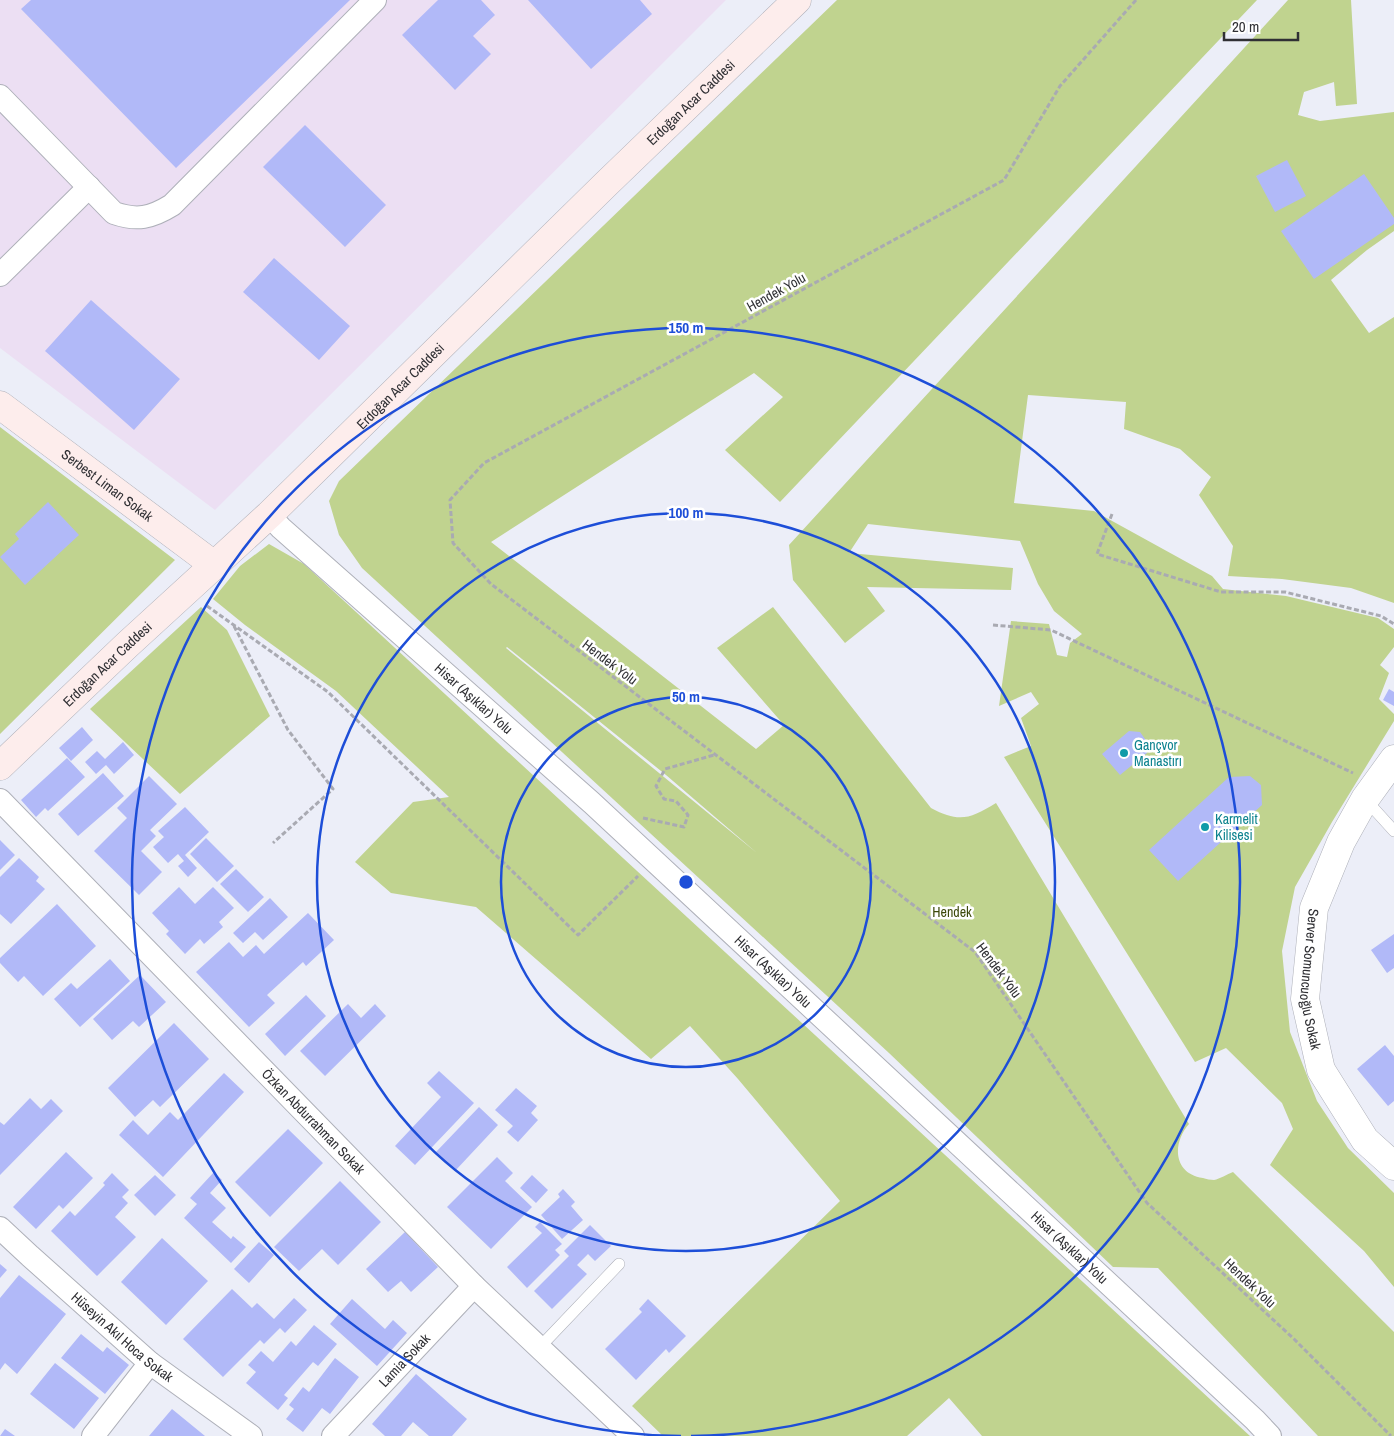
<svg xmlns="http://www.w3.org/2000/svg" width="1394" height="1436" font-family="'Archivo Narrow',sans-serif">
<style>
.industrial{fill:#ecdff3}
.green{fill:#c0d38f;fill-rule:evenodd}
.building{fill:#b1b9f8}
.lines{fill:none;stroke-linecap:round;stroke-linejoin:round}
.service-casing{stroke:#aeb0b9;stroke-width:12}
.minor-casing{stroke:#aeb0b9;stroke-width:24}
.tertiary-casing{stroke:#aeb0b9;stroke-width:29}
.secondary-casing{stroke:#aeb0b9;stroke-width:29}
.path{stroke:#a9aab2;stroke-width:3;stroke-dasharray:5 2.5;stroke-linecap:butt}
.service{stroke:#fff;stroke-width:11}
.minor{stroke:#fff;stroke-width:22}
.tertiary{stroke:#fff;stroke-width:28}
.secondary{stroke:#fdedec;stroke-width:28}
.ring{fill:none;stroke:#1d4ed8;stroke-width:2.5}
.culture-dot{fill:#0f9aa8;stroke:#fff;stroke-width:2}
.labels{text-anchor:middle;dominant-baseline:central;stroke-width:5;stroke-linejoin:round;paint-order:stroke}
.street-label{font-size:14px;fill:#303034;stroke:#fff}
.culture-label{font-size:14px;fill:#0d838f;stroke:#fff;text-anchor:start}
.park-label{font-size:14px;fill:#3c490a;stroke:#fff}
.centre{fill:#1d4ed8;stroke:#fff;stroke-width:2.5}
.ring-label{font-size:15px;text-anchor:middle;font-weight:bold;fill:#1d4ed8;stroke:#fff;stroke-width:5;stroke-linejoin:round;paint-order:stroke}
</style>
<rect width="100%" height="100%" fill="#eceef8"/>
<!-- industrial -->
<path class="industrial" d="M 0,0 L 726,0 L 215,510 L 0,348 Z"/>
<!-- green -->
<path class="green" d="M 837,0 L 1257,0 L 780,502 L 725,450 L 783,397 L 754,373 L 491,542 L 756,749 L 784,725 L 717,648 L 773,607 L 931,808 C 959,823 970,819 996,803 L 1189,1124 C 1172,1143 1173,1174 1203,1178 C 1206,1179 1211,1180 1214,1180 C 1220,1179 1227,1174 1233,1172 L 1394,1332 L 1394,1436 L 1318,1436 L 1158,1268 L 1113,1267 L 889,1053 L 362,568 L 339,535 L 329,501 L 339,481 ZM 507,647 L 666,775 L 757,853 L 506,648 Z
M 1288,0 L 1351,0 L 1357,104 L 1336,106 L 1334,82 L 1304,92 L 1298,115 L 1320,121 L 1394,112 L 1394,231 L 1367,250 L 1331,280 L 1369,333 L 1394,317 L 1394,603 L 1351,588 L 1282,579 L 1228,576 L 1233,546 L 1199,495 L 1211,477 L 1180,449 L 1124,429 L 1126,402 L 1028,395 L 1014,503 L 1094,511 L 1212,576 L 1223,589 L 1286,596 L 1378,618 L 1394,629 L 1394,647 L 1380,665 L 1389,673 L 1379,699 L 1394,714 L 1394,721 L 1332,822 L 1295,887 L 1282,951 L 1290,1032 L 1317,1101 L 1348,1148 L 1394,1193 L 1394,1287 L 1364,1251 L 1270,1165 L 1293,1129 L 1282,1103 L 1226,1048 L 1195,1062 L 1004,757 L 1031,746 L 1021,718 L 1039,704 L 1031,692 L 999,706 L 1011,621 L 1049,624 L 1057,655 L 1067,657 L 1070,643 L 1082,634 L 1054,611 L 1038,584 L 1020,541 L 868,524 L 849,553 L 1013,568 L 1011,590 L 867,587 L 885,611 L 845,643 L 793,580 L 789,545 Z
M 0,427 L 175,560 L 0,734 Z
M 269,544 L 304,564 L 1250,1436 L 982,1436 L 949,1398 L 907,1436 L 663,1436 L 632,1406 L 840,1201 L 738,1079 L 690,1026 L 651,1059 L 476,907 L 391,893 L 355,862 L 413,802 L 449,797 L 336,691 L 245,625 L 213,599 L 240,566 Z
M 201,607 L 227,630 L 270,716 L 180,794 L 90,709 Z"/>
<!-- building -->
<path class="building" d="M 31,0 L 350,0 L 176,168 L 21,9 Z
M 438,0 L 481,0 L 495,15 L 473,36 L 491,54 L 455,90 L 402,35 Z
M 528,0 L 640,0 L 652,14 L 591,69 Z
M 305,125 L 386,205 L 345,247 L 263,167 Z
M 1287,160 L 1306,196 L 1275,212 L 1256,176 Z
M 1364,174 L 1394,218 L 1394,224 L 1314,279 L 1281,231 Z
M 274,258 L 350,326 L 319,360 L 243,292 Z
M 91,300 L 180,379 L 134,430 L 45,351 Z
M 48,502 L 79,535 L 25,585 L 0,557 L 19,539 L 15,534 Z
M 1389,689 L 1394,692 L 1394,706 L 1383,700 Z
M 82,727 L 93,740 L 71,761 L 59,748 Z
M 1129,731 L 1140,732 L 1148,743 L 1147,753 L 1120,775 L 1102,754 Z
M 123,742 L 134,755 L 114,774 L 106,765 L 96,774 L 85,762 L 97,751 L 105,759 Z
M 67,758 L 85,777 L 48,811 L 45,808 L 36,817 L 21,800 Z
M 103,773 L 124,796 L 78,836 L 58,814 Z
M 149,776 L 177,804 L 150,830 L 156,836 L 141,851 L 162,872 L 139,895 L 94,851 L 127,818 L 117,808 Z
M 1250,776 L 1261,785 L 1262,805 L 1178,881 L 1149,850 L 1229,777 Z
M 185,807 L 209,832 L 185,855 L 197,868 L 188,877 L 178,866 L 184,861 L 178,854 L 168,863 L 153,847 L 164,837 L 158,831 Z
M 206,838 L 234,866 L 217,882 L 190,854 Z
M 0,840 L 15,855 L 0,870 Z
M 19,858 L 39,877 L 36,881 L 45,889 L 11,924 L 0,914 L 0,877 Z
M 236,869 L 264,897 L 248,912 L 220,884 Z
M 179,887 L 195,904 L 213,887 L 234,908 L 219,922 L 223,927 L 204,944 L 200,939 L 185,954 L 166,934 L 169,931 L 152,913 Z
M 270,898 L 288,917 L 263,940 L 255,932 L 243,943 L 233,933 Z
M 57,904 L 96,946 L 43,996 L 24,976 L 18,982 L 0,963 L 0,958 Z
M 308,913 L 334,940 L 306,966 L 303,962 L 267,995 L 275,1003 L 249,1027 L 196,972 L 229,942 L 243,957 L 256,945 L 264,954 Z
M 1394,934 L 1394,968 L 1387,973 L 1371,950 Z
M 110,959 L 130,981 L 80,1027 L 54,999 L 71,983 L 77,989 Z
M 140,975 L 166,1002 L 139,1027 L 133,1021 L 112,1040 L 93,1019 Z
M 306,995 L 326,1016 L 285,1056 L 265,1034 Z
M 348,1004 L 361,1018 L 375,1004 L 386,1016 L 325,1076 L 300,1051 Z
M 174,1023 L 209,1059 L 160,1107 L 153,1100 L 135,1117 L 108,1088 Z
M 1385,1045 L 1394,1056 L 1394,1101 L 1388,1106 L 1357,1069 Z
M 439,1071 L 474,1103 L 415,1165 L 395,1146 L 441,1097 L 427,1083 Z
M 224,1073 L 244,1092 L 163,1177 L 119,1135 L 133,1120 L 148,1135 L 170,1112 L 178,1120 Z
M 516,1088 L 537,1106 L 531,1113 L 538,1120 L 518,1142 L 507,1132 L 513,1126 L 495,1110 Z
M 30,1098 L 41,1109 L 51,1099 L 63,1111 L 0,1175 L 0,1122 L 4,1125 Z
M 479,1107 L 498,1125 L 455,1171 L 436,1152 Z
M 288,1129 L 323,1163 L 270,1217 L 235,1182 Z
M 66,1152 L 93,1178 L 63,1209 L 59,1205 L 36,1229 L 13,1207 Z
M 497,1157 L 513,1173 L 505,1181 L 532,1207 L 491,1249 L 447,1207 Z
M 214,1172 L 222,1180 L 210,1193 L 226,1208 L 212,1222 L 231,1239 L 233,1236 L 246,1247 L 231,1263 L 184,1218 L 197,1204 L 190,1198 Z
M 112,1173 L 129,1190 L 122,1197 L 128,1203 L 115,1217 L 136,1237 L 97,1276 L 51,1231 L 70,1211 L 75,1216 L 105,1185 L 103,1183 Z
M 155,1175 L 176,1195 L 155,1216 L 134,1195 Z
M 532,1175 L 548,1190 L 536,1203 L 520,1188 Z
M 340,1181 L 381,1222 L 338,1265 L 322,1249 L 299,1271 L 274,1247 Z
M 563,1189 L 575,1202 L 571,1206 L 583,1220 L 562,1239 L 541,1215 L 560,1197 L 558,1194 Z
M 540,1222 L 562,1244 L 555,1250 L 560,1255 L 527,1288 L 507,1267 L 542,1233 L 535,1227 Z
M 590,1225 L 611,1246 L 595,1261 L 588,1254 L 577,1265 L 587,1274 L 552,1309 L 534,1291 L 569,1256 L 564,1251 Z
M 405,1232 L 438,1267 L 411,1292 L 401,1281 L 388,1292 L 366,1269 Z
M 162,1238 L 208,1281 L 166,1325 L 121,1282 Z
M 259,1242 L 274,1255 L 249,1283 L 234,1269 Z
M 0,1264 L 7,1270 L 0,1278 Z
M 19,1275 L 66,1314 L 17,1374 L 5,1363 L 0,1370 L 0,1298 Z
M 232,1289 L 252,1308 L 257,1303 L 274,1319 L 294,1298 L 307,1310 L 285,1333 L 280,1328 L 264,1344 L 260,1340 L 223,1377 L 183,1339 Z
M 352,1299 L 385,1329 L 393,1320 L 407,1333 L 377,1366 L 330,1324 Z
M 648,1299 L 686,1336 L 669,1353 L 666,1349 L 636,1380 L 605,1349 L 642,1312 L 639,1309 Z
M 314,1325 L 337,1344 L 318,1366 L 313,1362 L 284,1395 L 288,1398 L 278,1410 L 246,1383 L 256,1372 L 248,1365 L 261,1351 L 273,1362 L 291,1341 L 296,1346 Z
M 81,1334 L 103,1352 L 107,1347 L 129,1365 L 105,1394 L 61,1358 Z
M 335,1358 L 359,1377 L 330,1414 L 322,1408 L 303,1432 L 286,1419 L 294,1409 L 289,1405 L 303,1387 L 309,1392 Z
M 55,1363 L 99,1398 L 74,1429 L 30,1394 Z
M 416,1374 L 467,1419 L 452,1436 L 429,1436 L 413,1422 L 401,1436 L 385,1436 L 372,1424 Z
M 172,1409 L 205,1436 L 149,1436 Z
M 5,1429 L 15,1436 L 0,1436 Z"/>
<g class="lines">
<!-- service casing -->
<g class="service-casing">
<path id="service" d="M 1365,799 L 1394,831
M 539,1348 L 619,1264"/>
</g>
<!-- minor casing -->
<g class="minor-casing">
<g id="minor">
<path d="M 0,96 L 114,213 C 137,221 151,218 172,205 L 375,0"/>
<path d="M 0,275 L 89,187"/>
<path id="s1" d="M 269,515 L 281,528 L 592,803 L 1255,1420 L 1270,1436"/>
<path id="s2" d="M 0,800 L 474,1286 L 633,1436"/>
<path id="s3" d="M 0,1228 L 30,1256 L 150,1363 L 251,1436"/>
<path d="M 93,1436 L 150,1363"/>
<path id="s4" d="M 333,1436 L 474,1286"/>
</g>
</g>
<!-- tertiary casing -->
<g class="tertiary-casing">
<g id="tertiary">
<path id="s5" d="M 1394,759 L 1365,799 L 1341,842 L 1314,908 L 1305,999 L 1321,1070 L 1365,1140 L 1394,1166"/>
</g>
</g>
<!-- secondary casing -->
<g class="secondary-casing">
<g id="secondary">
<path id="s6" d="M 0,405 L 214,565"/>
<path id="s7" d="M 0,766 L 127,645 L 269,515 L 605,185 L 797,0"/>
</g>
</g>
<!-- path -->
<path class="path" d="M 1136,0 L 1060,86 L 1004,180 L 484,463 L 450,500 L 453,543 L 491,584 L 975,952 L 1147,1203 L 1294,1339 L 1391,1436
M 1112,514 L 1097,554 L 1221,592 L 1285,592 L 1381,616 L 1394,624
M 207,606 L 328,692 L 578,935 L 638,876
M 993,625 L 1051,630 L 1353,773
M 234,626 L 288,730 L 333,789 L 273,843
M 643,818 L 684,827 L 688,815 L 676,801 L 664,799 L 656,786 L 665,769 L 714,755"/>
<!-- service -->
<use href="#service" class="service"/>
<!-- minor -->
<use href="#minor" class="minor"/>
<!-- tertiary -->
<use href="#tertiary" class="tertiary"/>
<!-- secondary -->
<use href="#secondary" class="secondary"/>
</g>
<!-- distance rings -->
<g class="ring">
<circle cx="686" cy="882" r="185"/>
<circle cx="686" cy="882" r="369"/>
<path d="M681 1436A554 554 0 1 1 691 1436"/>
</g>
<!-- markers -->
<g class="culture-dot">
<circle cx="1124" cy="753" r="5"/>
<circle cx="1205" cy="827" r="5"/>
</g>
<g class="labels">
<!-- street labels -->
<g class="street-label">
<text stroke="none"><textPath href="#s7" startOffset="958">Erdoğan Acar Caddesi</textPath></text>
<text transform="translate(776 292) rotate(-29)">Hendek Yolu</text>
<text stroke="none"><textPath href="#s7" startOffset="552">Erdoğan Acar Caddesi</textPath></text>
<text stroke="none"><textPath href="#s6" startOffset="134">Serbest Liman Sokak</textPath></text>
<text transform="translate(610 662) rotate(37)">Hendek Yolu</text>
<text stroke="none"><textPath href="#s7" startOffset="148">Erdoğan Acar Caddesi</textPath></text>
<text stroke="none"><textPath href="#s1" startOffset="275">Hisar (Aşıklar) Yolu</textPath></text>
<text transform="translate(999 970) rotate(53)">Hendek Yolu</text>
<text stroke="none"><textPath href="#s1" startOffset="680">Hisar (Aşıklar) Yolu</textPath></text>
<text stroke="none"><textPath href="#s5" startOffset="242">Server Somuncuoğlu Sokak</textPath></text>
<text stroke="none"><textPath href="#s2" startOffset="449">Özkan Abdurrahman Sokak</textPath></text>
<text stroke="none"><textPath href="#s1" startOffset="1085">Hisar (Aşıklar) Yolu</textPath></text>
<text transform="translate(1250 1283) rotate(43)">Hendek Yolu</text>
<text stroke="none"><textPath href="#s3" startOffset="164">Hüseyin Akıl Hoca Sokak</textPath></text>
<text stroke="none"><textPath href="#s4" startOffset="104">Lamia Sokak</textPath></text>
</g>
<!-- culture labels -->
<g class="culture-label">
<text x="1134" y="745">Gançvor<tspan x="1134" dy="16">Manastırı</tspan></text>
<text x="1215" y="819">Karmelit<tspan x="1215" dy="16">Kilisesi</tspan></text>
</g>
<!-- park labels -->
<g class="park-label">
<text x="952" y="912">Hendek</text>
</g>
</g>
<circle cx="686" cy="882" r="8" class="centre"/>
<g class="ring-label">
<text x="686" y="333">150 m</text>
<text x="686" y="518">100 m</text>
<text x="686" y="702">50 m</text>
</g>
<!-- scale -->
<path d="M1224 32v8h74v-8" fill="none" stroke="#303034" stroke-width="2.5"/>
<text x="1232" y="32" font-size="15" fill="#303034" stroke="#ffffff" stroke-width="4" paint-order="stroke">20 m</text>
</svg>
